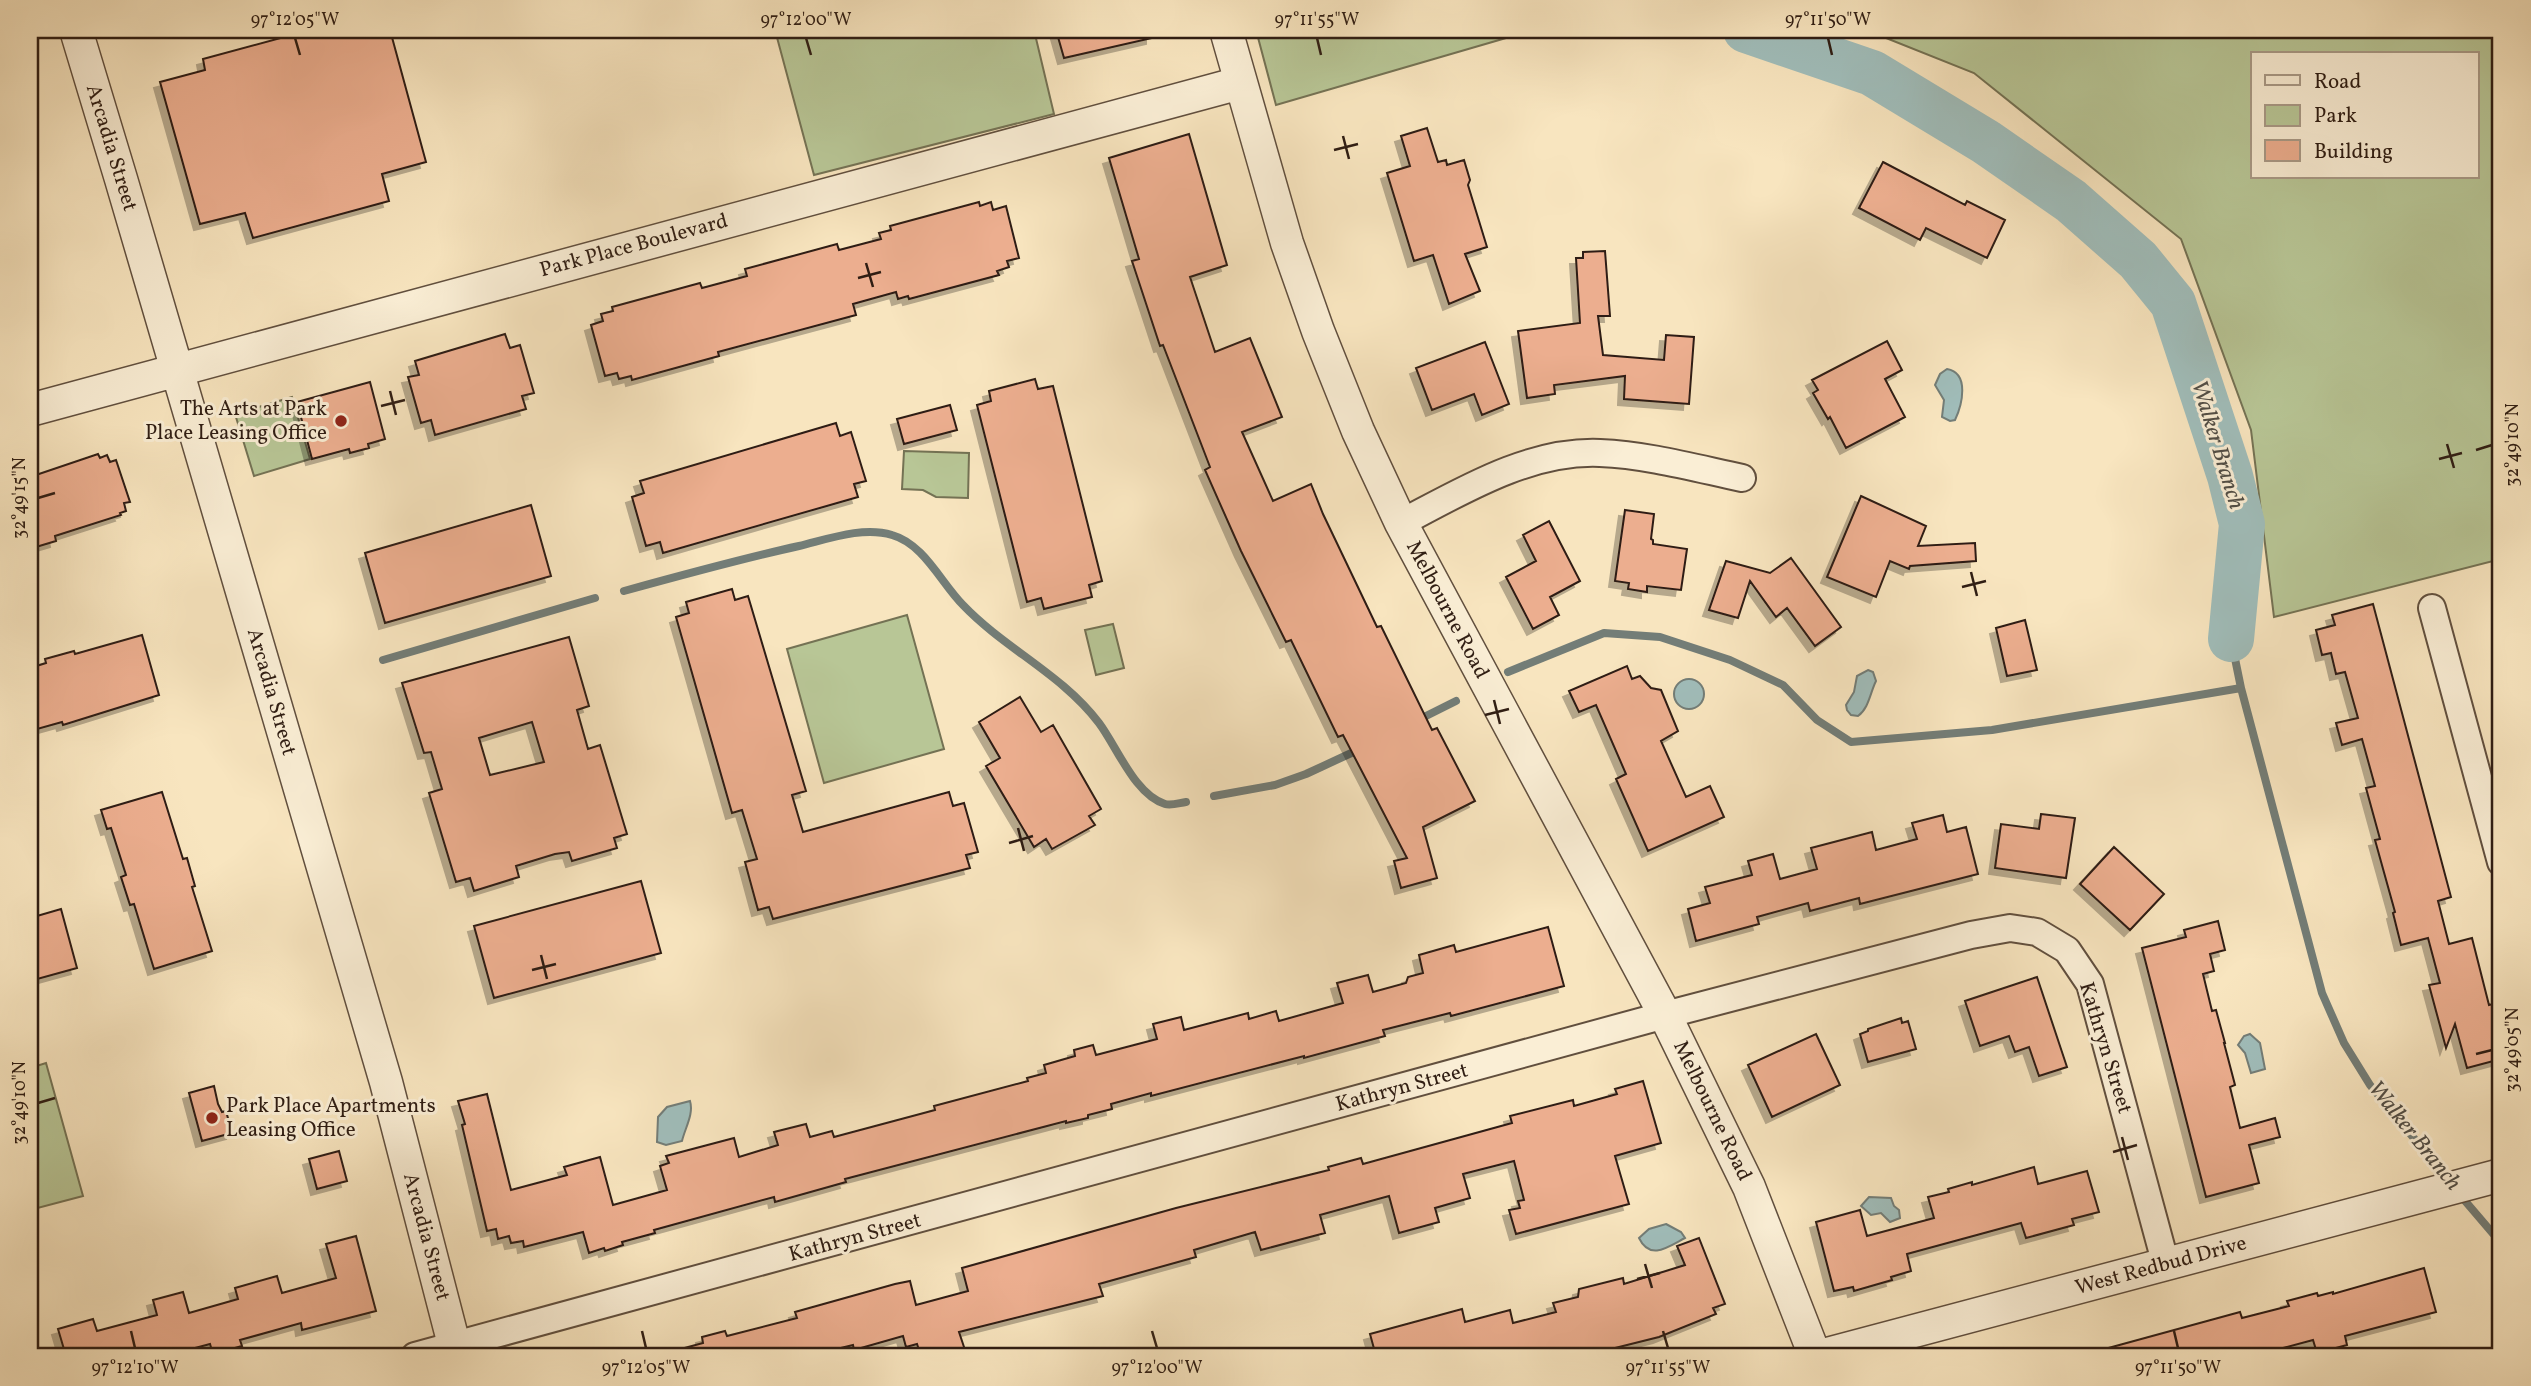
<svg xmlns="http://www.w3.org/2000/svg" width="2531" height="1386" font-family="Vollkorn,serif">
<style>
.green{fill:#b8c696;stroke:#747254;stroke-width:2;fill-rule:evenodd}
.water{fill:#a0bdba;stroke:#737d77;stroke-width:2}
.lines{fill:none;stroke-linecap:round;stroke-linejoin:round}
.stream{stroke:#737d77;stroke-width:8}
.river{stroke:#a0bdba;stroke-width:46}
.building{fill:#ecae8f;stroke:#2f1d13;stroke-width:2;fill-rule:evenodd;filter:url(#shadow)}
.minor-casing{stroke:#614f3e;stroke-width:30}
.tertiary-casing{stroke:#614f3e;stroke-width:35}
.minor{stroke:#faeed5;stroke-width:26}
.tertiary{stroke:#faeed5;stroke-width:32}
.ticks{fill:none;stroke:#2f1d13;stroke-width:2.5}
.poi-dot{fill:#8f2418;stroke:#faeed5;stroke-width:2.5}
.labels{text-anchor:middle;dominant-baseline:central;stroke-width:6;stroke-linejoin:round;paint-order:stroke}
.street-label{font-size:21px;fill:#2f1d13;stroke:#faeed5}
.poi-label{font-size:21px;fill:#2f1d13;stroke:#faeed5;text-anchor:end}
.water-label{font-size:23px;font-style:italic;fill:#514d45;stroke:#faeed5}
.neatline{fill:none;stroke:#2f1d13;stroke-width:2.5}
.ticks-label{font-size:18px;text-anchor:middle;fill:#2f1d13}
</style>
<defs>
<filter id="shadow"><feDropShadow dx="-6" dy="6" stdDeviation="0" flood-color="#0004"/></filter>
</defs>
<rect width="100%" height="100%" fill="#f8e5bf"/>
<filter id="stains"><feTurbulence type="fractalNoise" baseFrequency=".00286" numOctaves="4"/><feColorMatrix values="0 0 0 0 .2 0 0 0 0 .09 0 0 0 0 .02 0 0 0 .5 -.17"/></filter>
<radialGradient id="worn" r=".72"><stop offset=".6" stop-color="#630" stop-opacity="0"/><stop offset="1" stop-color="#630" stop-opacity=".3"/></radialGradient>
<!-- green -->
<path class="green" d="M 775,30 L 1034,30 L 1054,114 L 814,175 Z
M 1256,30 L 1504,30 L 1506,38 L 1276,105 Z
M 1866,30 L 2501,30 L 2501,559 L 2274,617 L 2251,430 L 2181,239 L 1974,73 ZM 2477,54 L 2477,177 L 2253,177 L 2253,54 Z
M 292,397 L 310,459 L 254,476 L 235,414 Z
M 904,451 L 969,453 L 968,498 L 936,497 L 923,490 L 902,489 Z
M 907,615 L 944,749 L 824,783 L 787,649 Z
M 1113,624 L 1124,668 L 1096,675 L 1085,630 Z
M 46,1063 L 83,1196 L 30,1210 L 30,1068 Z"/>
<!-- water -->
<path class="water" d="M 1947,369 C 1970,373 1962,405 1955,420 L 1950,421 L 1942,417 L 1944,400 L 1935,385 L 1940,374 Z
M 1868,670 L 1873,672 L 1876,681 C 1870,693 1869,708 1858,716 L 1851,715 L 1847,710 L 1846,705 L 1854,692 L 1857,676 Z
M1674 694a15 15 0 1 1 30 0a15 15 0 1 1-30 0Z
M 2250,1034 L 2260,1043 L 2265,1069 L 2251,1073 L 2245,1053 L 2238,1045 L 2244,1036 Z
M 690,1101 C 694,1114 685,1128 682,1141 L 666,1145 L 657,1142 L 658,1117 L 667,1107 Z
M 1869,1197 L 1891,1198 L 1894,1206 L 1899,1210 L 1900,1218 L 1890,1222 L 1881,1213 L 1871,1215 L 1861,1206 Z
M 1666,1224 L 1681,1232 L 1685,1238 C 1668,1247 1650,1261 1639,1238 L 1649,1229 Z"/>
<g class="lines">
<!-- stream -->
<path class="stream" d="M 624,591 C 682,575 740,559 799,546 C 828,539 863,526 892,535 C 924,544 941,583 963,605 C 1005,649 1062,674 1099,723 C 1117,747 1135,795 1165,804 C 1171,806 1179,803 1186,802
M 2231,639 L 2241,688 L 2322,993 L 2344,1043 L 2370,1085 L 2450,1182
M 383,660 L 595,598
M 1508,672 L 1604,633 L 1660,637 L 1730,660 L 1783,685 L 1817,720 L 1851,742 L 1992,730 L 2241,688
M 1416,721 L 1456,701
M 1214,796 L 1275,785 L 1306,774 L 1360,749
M 2460,1195 L 2501,1243"/>
<!-- river -->
<path class="river" d="M 1746,30 L 1872,73 L 1986,142 L 2071,201 L 2138,260 L 2173,303 L 2230,476 L 2242,524 L 2231,639"/>
</g>
<!-- building -->
<path class="building" d="M 310,30 L 390,30 L 426,162 L 382,174 L 389,201 L 253,238 L 245,213 L 200,224 L 160,82 L 205,70 L 203,59 Z
M 1056,30 L 1152,30 L 1152,38 L 1064,58 Z
M 1427,128 L 1438,162 L 1446,160 L 1447,165 L 1464,160 L 1470,180 L 1468,185 L 1487,247 L 1465,254 L 1480,291 L 1449,304 L 1433,255 L 1414,261 L 1387,173 L 1410,166 L 1401,136 Z
M 1189,134 L 1227,265 L 1190,277 L 1215,352 L 1250,338 L 1282,417 L 1242,432 L 1273,501 L 1311,484 L 1323,514 L 1377,627 L 1381,626 L 1432,730 L 1437,728 L 1475,801 L 1423,827 L 1437,878 L 1401,888 L 1394,861 L 1407,858 L 1343,735 L 1338,737 L 1291,640 L 1286,642 L 1241,551 L 1205,470 L 1210,467 L 1163,345 L 1160,346 L 1132,261 L 1139,259 L 1109,158 Z
M 1883,162 L 1965,205 L 1967,201 L 2005,220 L 1987,258 L 1926,228 L 1920,240 L 1859,208 Z
M 979,202 L 980,206 L 991,202 L 993,210 L 1006,206 L 1019,258 L 1007,261 L 1009,267 L 997,271 L 999,275 L 909,299 L 908,296 L 898,299 L 896,292 L 853,304 L 856,315 L 718,352 L 719,356 L 632,380 L 631,376 L 619,379 L 617,373 L 605,376 L 591,325 L 603,321 L 601,314 L 613,311 L 612,307 L 700,283 L 702,288 L 747,276 L 745,269 L 837,244 L 839,250 L 881,239 L 879,233 L 891,230 L 890,226 Z
M 1605,251 L 1610,316 L 1598,316 L 1603,355 L 1664,360 L 1666,335 L 1694,337 L 1689,404 L 1624,399 L 1625,376 L 1554,385 L 1555,394 L 1527,398 L 1518,331 L 1580,323 L 1576,258 L 1583,258 L 1583,252 Z
M 505,334 L 510,348 L 520,345 L 534,393 L 522,396 L 526,409 L 435,435 L 431,420 L 421,423 L 408,377 L 419,375 L 415,361 Z
M 1887,341 L 1902,370 L 1885,379 L 1905,417 L 1846,448 L 1830,417 L 1828,419 L 1813,393 L 1818,390 L 1812,380 Z
M 1485,342 L 1509,404 L 1482,415 L 1474,394 L 1432,410 L 1416,368 Z
M 1035,379 L 1038,389 L 1053,386 L 1102,581 L 1089,585 L 1092,597 L 1044,609 L 1041,598 L 1027,602 L 977,405 L 991,401 L 989,391 Z
M 370,382 L 385,439 L 368,444 L 369,448 L 350,453 L 349,449 L 312,459 L 297,402 Z
M 950,405 L 957,430 L 904,444 L 897,419 Z
M 836,423 L 840,436 L 851,432 L 866,481 L 854,484 L 858,497 L 663,553 L 660,542 L 646,546 L 632,497 L 644,493 L 640,481 Z
M 98,454 L 100,458 L 107,455 L 110,462 L 116,460 L 130,502 L 124,503 L 126,511 L 120,513 L 121,515 L 55,536 L 56,541 L 36,547 L 30,528 L 30,477 Z
M 1861,496 L 1926,526 L 1918,546 L 1975,543 L 1976,561 L 1910,566 L 1909,569 L 1890,561 L 1876,597 L 1827,577 Z
M 531,505 L 551,576 L 385,623 L 365,553 Z
M 1625,510 L 1654,514 L 1651,539 L 1653,540 L 1653,544 L 1687,549 L 1681,590 L 1647,586 L 1647,592 L 1628,589 L 1629,583 L 1615,581 Z
M 1549,521 L 1580,581 L 1550,597 L 1559,615 L 1533,629 L 1506,577 L 1536,561 L 1523,535 Z
M 1791,558 L 1841,627 L 1815,646 L 1787,608 L 1776,617 L 1750,581 L 1738,618 L 1709,610 L 1726,561 L 1770,573 Z
M 732,589 L 735,600 L 748,596 L 806,791 L 792,795 L 803,832 L 949,792 L 953,806 L 964,803 L 978,852 L 966,855 L 970,868 L 773,919 L 769,907 L 758,910 L 745,862 L 757,859 L 742,810 L 732,813 L 676,617 L 689,613 L 686,602 Z
M 2373,604 L 2451,897 L 2438,901 L 2449,944 L 2472,938 L 2489,1005 L 2501,1002 L 2501,1059 L 2467,1068 L 2455,1024 L 2446,1048 L 2429,985 L 2440,983 L 2428,938 L 2401,945 L 2393,913 L 2395,912 L 2375,840 L 2380,839 L 2366,788 L 2375,786 L 2362,739 L 2342,745 L 2336,723 L 2358,718 L 2345,672 L 2336,674 L 2331,653 L 2322,655 L 2316,630 L 2335,625 L 2332,615 Z
M 2025,620 L 2037,670 L 2007,676 L 1996,628 Z
M 142,635 L 159,695 L 63,725 L 62,722 L 30,731 L 30,668 L 46,663 L 45,659 L 74,651 L 75,654 Z
M 569,637 L 589,706 L 577,710 L 588,749 L 600,745 L 627,834 L 614,838 L 617,848 L 572,861 L 569,852 L 555,854 L 516,866 L 519,877 L 474,891 L 470,878 L 456,882 L 429,793 L 442,789 L 431,752 L 424,753 L 402,683 ZM 532,722 L 544,762 L 490,775 L 479,738 Z
M 1627,666 L 1632,679 L 1640,676 L 1651,688 L 1661,690 L 1678,731 L 1661,741 L 1686,797 L 1710,786 L 1724,817 L 1648,851 L 1616,779 L 1626,774 L 1596,705 L 1579,712 L 1569,691 Z
M 1020,697 L 1041,732 L 1053,725 L 1101,809 L 1089,816 L 1095,825 L 1052,849 L 1046,839 L 1034,847 L 986,766 L 1000,758 L 979,722 Z
M 162,792 L 183,859 L 187,858 L 195,886 L 192,887 L 212,951 L 154,969 L 134,904 L 130,905 L 121,877 L 126,875 L 111,828 L 107,829 L 101,810 Z
M 2041,814 L 2075,818 L 2066,878 L 1995,868 L 2001,824 L 2039,829 Z
M 1943,815 L 1947,832 L 1966,827 L 1978,874 L 1860,904 L 1859,898 L 1810,911 L 1808,903 L 1757,917 L 1759,924 L 1696,941 L 1688,909 L 1710,903 L 1705,887 L 1752,875 L 1748,861 L 1773,854 L 1780,879 L 1817,869 L 1811,848 L 1872,832 L 1876,850 L 1917,839 L 1912,823 Z
M 2114,847 L 2164,894 L 2130,930 L 2080,884 Z
M 641,881 L 661,953 L 494,998 L 474,926 Z
M 61,909 L 77,968 L 30,981 L 30,918 Z
M 2218,921 L 2225,950 L 2210,954 L 2214,971 L 2203,974 L 2212,1011 L 2216,1010 L 2225,1043 L 2224,1043 L 2235,1085 L 2230,1087 L 2240,1128 L 2275,1118 L 2280,1137 L 2249,1145 L 2259,1183 L 2206,1197 L 2142,948 L 2186,937 L 2184,930 Z
M 1548,927 L 1564,986 L 1451,1016 L 1450,1013 L 1383,1030 L 1385,1036 L 1304,1058 L 1304,1056 L 1151,1096 L 1151,1093 L 1111,1104 L 1112,1109 L 1088,1115 L 1088,1118 L 1066,1123 L 1066,1121 L 845,1179 L 846,1182 L 775,1202 L 774,1197 L 654,1230 L 655,1233 L 622,1242 L 623,1245 L 605,1251 L 604,1248 L 589,1253 L 583,1232 L 524,1247 L 523,1241 L 511,1243 L 509,1236 L 498,1239 L 496,1229 L 487,1231 L 462,1125 L 465,1124 L 458,1101 L 487,1094 L 511,1190 L 567,1175 L 564,1167 L 600,1157 L 613,1205 L 667,1190 L 660,1166 L 669,1163 L 666,1156 L 734,1138 L 739,1157 L 778,1145 L 774,1132 L 806,1124 L 810,1137 L 832,1131 L 834,1137 L 935,1110 L 934,1106 L 1028,1081 L 1027,1078 L 1046,1073 L 1044,1065 L 1075,1056 L 1074,1050 L 1093,1045 L 1096,1055 L 1157,1039 L 1153,1024 L 1181,1017 L 1184,1030 L 1248,1013 L 1249,1019 L 1276,1011 L 1279,1021 L 1343,1003 L 1337,983 L 1368,975 L 1373,992 L 1406,983 L 1408,977 L 1423,973 L 1419,955 L 1454,945 L 1456,952 Z
M 2037,977 L 2067,1067 L 2039,1076 L 2029,1047 L 2015,1052 L 2009,1036 L 1980,1046 L 1965,1001 Z
M 1901,1018 L 1902,1023 L 1908,1021 L 1916,1049 L 1868,1062 L 1860,1034 L 1868,1031 L 1868,1029 Z
M 1816,1034 L 1840,1085 L 1772,1117 L 1748,1065 Z
M 1643,1081 L 1661,1143 L 1615,1156 L 1629,1204 L 1516,1234 L 1509,1210 L 1520,1208 L 1518,1201 L 1524,1200 L 1514,1161 L 1463,1174 L 1470,1198 L 1435,1208 L 1439,1222 L 1399,1233 L 1389,1196 L 1320,1215 L 1325,1233 L 1261,1250 L 1255,1232 L 1194,1250 L 1196,1257 L 1099,1284 L 1103,1296 L 959,1332 L 967,1356 L 921,1356 L 917,1344 L 906,1347 L 903,1336 L 854,1350 L 853,1345 L 808,1356 L 678,1356 L 677,1350 L 703,1343 L 702,1337 L 725,1331 L 727,1336 L 797,1318 L 795,1312 L 895,1284 L 910,1281 L 916,1305 L 968,1291 L 962,1268 L 1176,1208 L 1329,1170 L 1328,1167 L 1361,1158 L 1363,1164 L 1512,1123 L 1510,1116 L 1573,1100 L 1574,1106 L 1617,1094 L 1615,1089 Z
M 214,1086 L 218,1104 L 222,1112 L 226,1111 L 232,1133 L 202,1141 L 189,1093 Z
M 339,1151 L 347,1181 L 317,1189 L 309,1159 Z
M 2034,1167 L 2038,1184 L 2087,1171 L 2099,1212 L 2072,1219 L 2074,1225 L 2026,1238 L 2021,1223 L 1907,1254 L 1911,1271 L 1891,1277 L 1892,1280 L 1854,1291 L 1853,1287 L 1834,1291 L 1816,1222 L 1860,1210 L 1867,1236 L 1934,1218 L 1928,1197 L 1949,1192 L 1948,1189 L 1972,1182 L 1972,1185 Z
M 356,1236 L 376,1311 L 302,1330 L 301,1323 L 240,1340 L 242,1346 L 213,1354 L 210,1344 L 165,1356 L 66,1356 L 58,1329 L 93,1319 L 97,1331 L 157,1315 L 153,1300 L 183,1292 L 189,1313 L 238,1299 L 235,1288 L 277,1276 L 282,1293 L 336,1278 L 326,1244 Z
M 1699,1238 L 1725,1304 L 1713,1308 L 1716,1314 L 1659,1337 L 1583,1356 L 1376,1356 L 1370,1334 L 1462,1309 L 1465,1322 L 1510,1310 L 1513,1323 L 1556,1312 L 1553,1303 L 1578,1297 L 1579,1289 L 1623,1278 L 1624,1284 L 1685,1265 L 1677,1246 Z
M 2424,1268 L 2436,1312 L 2345,1336 L 2347,1345 L 2317,1353 L 2313,1340 L 2253,1356 L 2102,1356 L 2101,1350 L 2240,1312 L 2242,1318 L 2289,1306 L 2287,1301 L 2317,1293 L 2318,1296 L 2333,1292 L 2333,1294 Z"/>
<g class="lines">
<!-- minor casing -->
<g class="minor-casing">
<path id="minor" d="M 1401,523 C 1462,491 1529,450 1600,453 C 1648,455 1695,468 1742,478
M 2432,608 L 2501,862
M 415,1356 L 1665,1015 L 1971,935 L 2010,928 L 2037,932 L 2067,950 L 2090,984 L 2166,1265"/>
</g>
<!-- tertiary casing -->
<g class="tertiary-casing">
<path id="tertiary" d="M 76,30 L 121,179 L 386,1082 L 457,1356
M 1226,30 L 1287,243 L 1318,331 L 1358,431 L 1401,523 L 1665,1015 L 1749,1187 L 1815,1356
M 30,410 L 1240,83
M 1820,1356 L 2501,1175"/>
</g>
<!-- minor -->
<use href="#minor" class="minor"/>
<!-- tertiary -->
<use href="#tertiary" class="tertiary"/>
</g>
<!-- ticks -->
<path class="ticks" d="M 295,38 L 300,55M 806,38 L 811,55M 1317,38 L 1321,55M 1828,38 L 1832,55M 1343,136 L 1349,159M 1334,150 L 1358,144M 866,263 L 873,287M 858,278 L 881,272M 390,391 L 396,415M 381,406 L 405,400M 2447,444 L 2454,468M 2476,450 L 2492,445M 2439,459 L 2462,453M 38,498 L 55,493M 1971,572 L 1977,596M 1962,587 L 1986,581M 1494,700 L 1500,724M 1485,715 L 1509,709M 1018,828 L 1024,851M 1009,843 L 1033,836M 541,955 L 547,979M 532,970 L 556,964M 2476,1054 L 2492,1050M 38,1103 L 55,1098M 2122,1137 L 2128,1160M 2113,1152 L 2137,1145M 1645,1264 L 1652,1288M 1637,1279 L 1660,1273M 131,1331 L 135,1348M 642,1331 L 646,1348M 1152,1331 L 1157,1348M 1663,1331 L 1668,1348M 2174,1331 L 2178,1348"/>
<!-- markers -->
<g class="poi-dot">
<circle cx="341" cy="421" r="7"/>
<circle cx="212" cy="1118" r="7"/>
</g>
<g class="labels">
<!-- street labels -->
<g class="street-label">
<text transform="translate(111 148) rotate(73)">Arcadia Street</text>
<text transform="translate(634 246) rotate(-15)">Park Place Boulevard</text>
<text transform="translate(1447 610) rotate(62)">Melbourne Road</text>
<text transform="translate(271 692) rotate(74)">Arcadia Street</text>
<text transform="translate(2105 1048) rotate(73)">Kathryn Street</text>
<text transform="translate(1402 1088) rotate(-15)">Kathryn Street</text>
<text transform="translate(1712 1111) rotate(64)">Melbourne Road</text>
<text transform="translate(426 1237) rotate(75)">Arcadia Street</text>
<text transform="translate(855 1238) rotate(-15)">Kathryn Street</text>
<text transform="translate(2161 1266) rotate(-15)">West Redbud Drive</text>
</g>
<!-- poi labels -->
<g class="poi-label">
<text x="327" y="409">The Arts at Park<tspan x="327" dy="24">Place Leasing Office</tspan></text>
<text x="226" y="1106" text-anchor="start">Park Place Apartments<tspan x="226" dy="24">Leasing Office</tspan></text>
</g>
<!-- water labels -->
<g class="water-label">
<text transform="translate(2217 445) rotate(73)">Walker Branch</text>
<text transform="translate(2414 1136) rotate(51)">Walker Branch</text>
</g>
</g>
<!-- margin -->
<rect width="2531" height="1386" fill="none" stroke="#f8e5bf" stroke-width="77"/>
<!-- legend -->
<rect x="2251" y="52" width="228" height="126" fill="#faeed5" stroke="#a99a87" stroke-width="2"/>
<rect x="2265" y="75" width="35" height="10" fill="#faeed5" stroke="#a99a87" stroke-width="2"/>
<text x="2314" y="88" font-size="21" fill="#2f1d13">Road</text>
<rect x="2265" y="105" width="35" height="21" fill="#b8c696" stroke="#a99a87" stroke-width="2"/>
<text x="2314" y="122" font-size="21" fill="#2f1d13">Park</text>
<rect x="2265" y="140" width="35" height="21" fill="#ecae8f" stroke="#a99a87" stroke-width="2"/>
<text x="2314" y="158" font-size="21" fill="#2f1d13">Building</text>
<rect x="38" y="38" width="2454" height="1310" class="neatline"/>
<g class="ticks-label">
<text x="295" y="25">97°12'05"W</text>
<text x="806" y="25">97°12'00"W</text>
<text x="1317" y="25">97°11'55"W</text>
<text x="1828" y="25">97°11'50"W</text>
<text transform="translate(2512 445) rotate(-90)" y="6">32°49'10"N</text>
<text transform="translate(19 498) rotate(-90)" y="6">32°49'15"N</text>
<text transform="translate(2512 1050) rotate(-90)" y="6">32°49'05"N</text>
<text transform="translate(19 1103) rotate(-90)" y="6">32°49'10"N</text>
<text x="135" y="1373">97°12'10"W</text>
<text x="646" y="1373">97°12'05"W</text>
<text x="1157" y="1373">97°12'00"W</text>
<text x="1668" y="1373">97°11'55"W</text>
<text x="2178" y="1373">97°11'50"W</text>
</g>
<rect width="100%" height="100%" filter="url(#stains)"/>
<rect width="100%" height="100%" fill="url(#worn)"/>
</svg>
